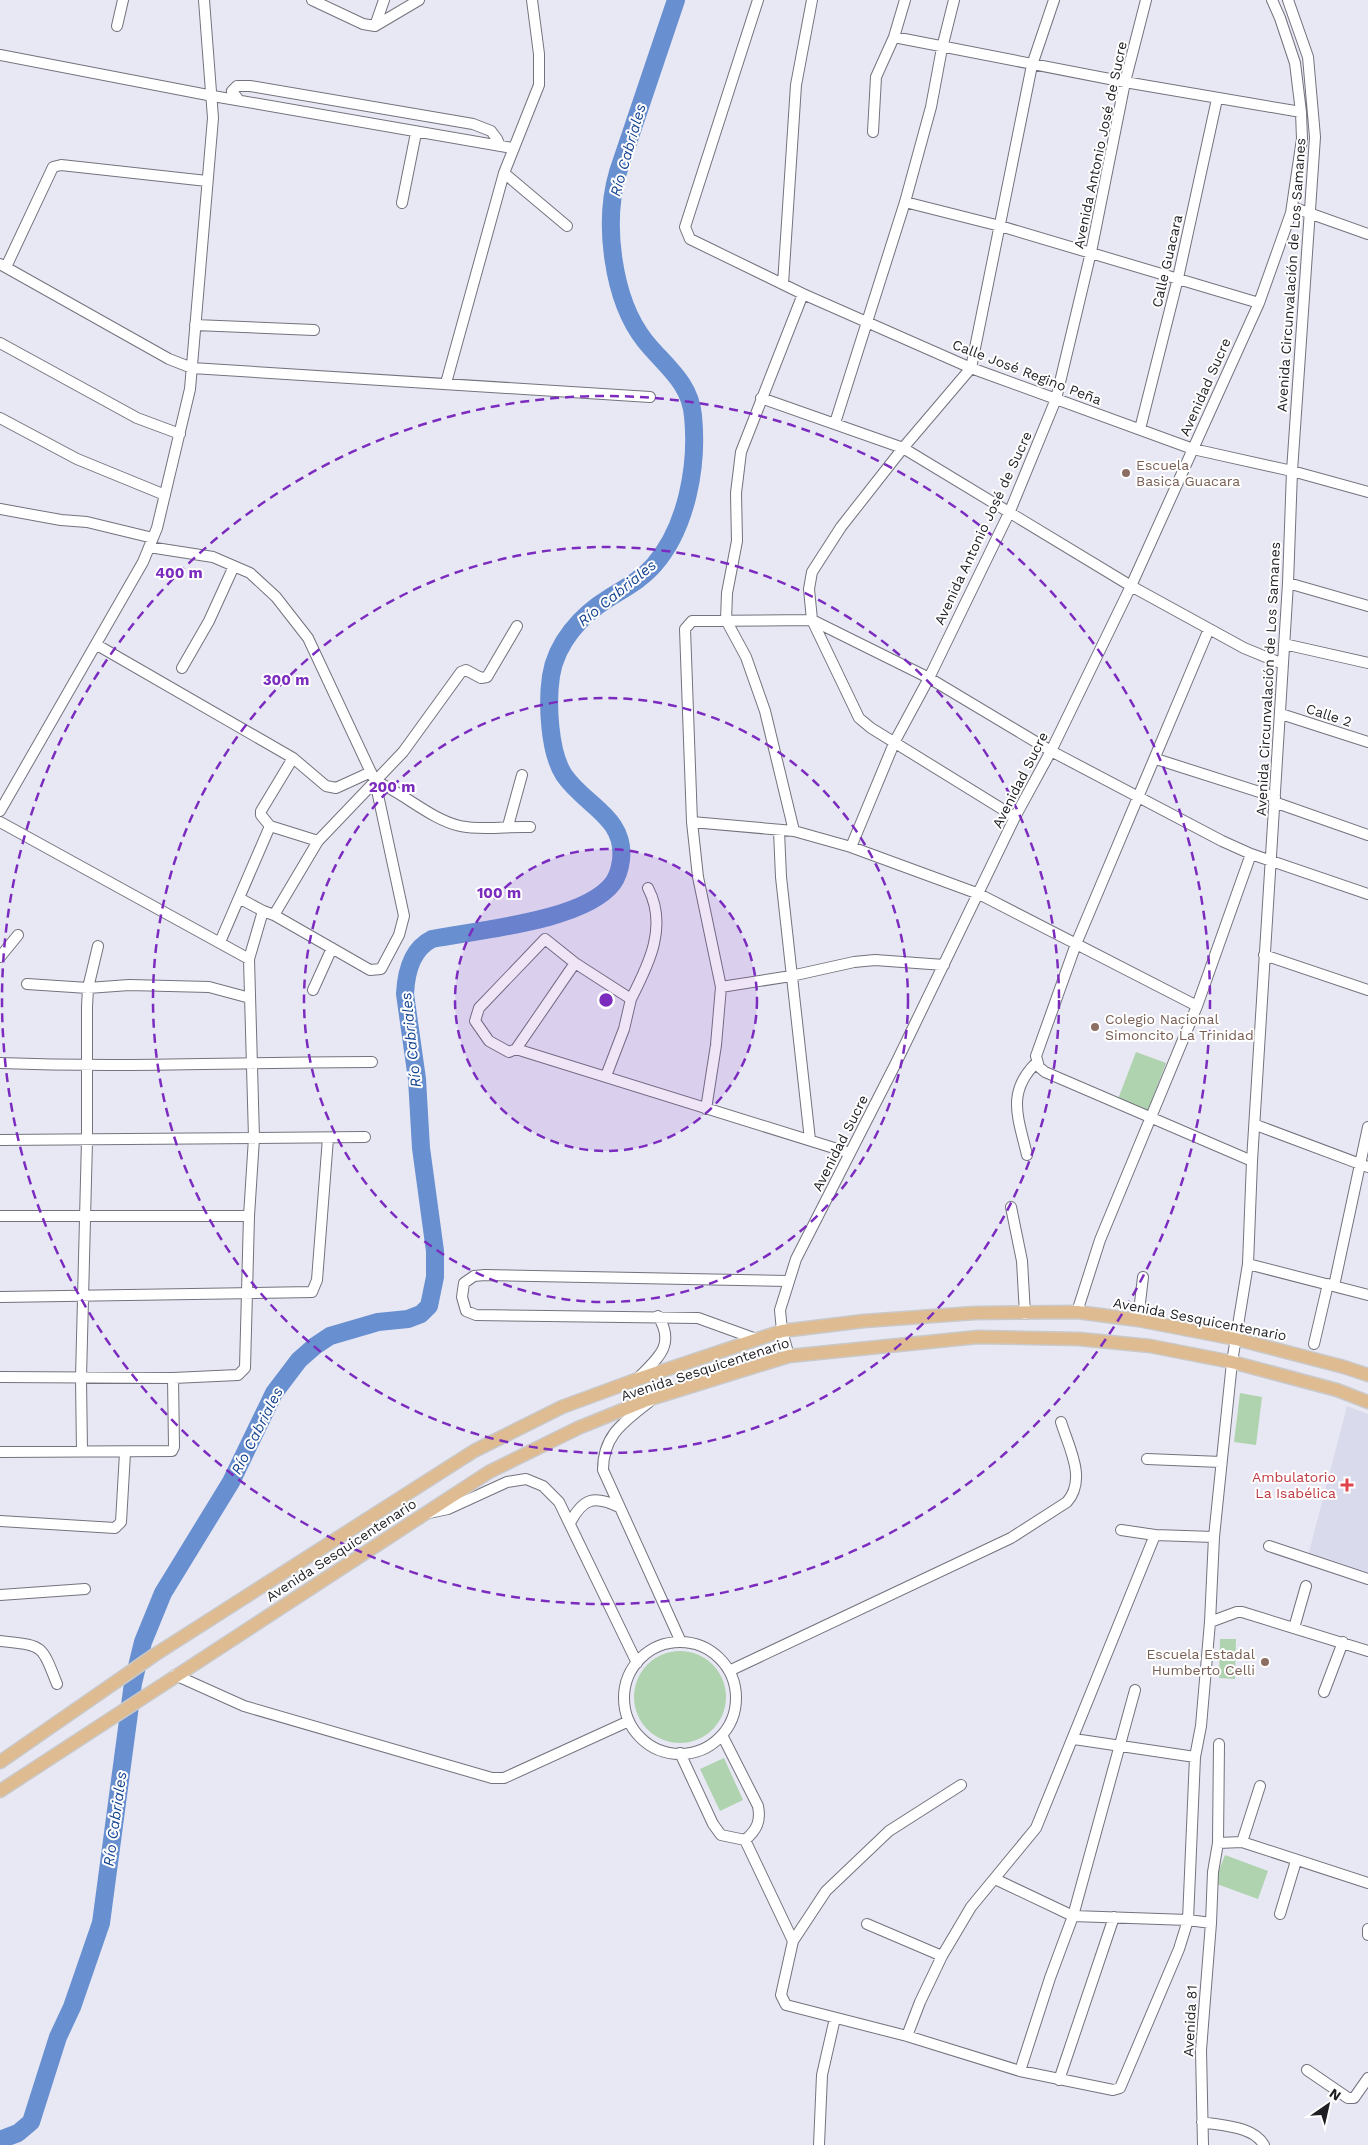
<svg xmlns="http://www.w3.org/2000/svg" width="1368" height="2145" font-family="'Work Sans',sans-serif">
<style>
.built{fill:#dadaed}
.green{fill:#afd3ae}
.lines{fill:none;stroke-linecap:round;stroke-linejoin:round}
.river{stroke:#688fd0;stroke-width:18}
.minor-casing{stroke:#73737e;stroke-width:12}
.major-casing{stroke:#c9c9ca;stroke-width:15}
.minor{stroke:#fff;stroke-width:10}
.major{stroke:#dfbb91;stroke-width:12}
.ring{fill:none;stroke:#7b2cbf;stroke-width:2.5;stroke-dasharray:9 6}
.education-dot{fill:#8d6e63;stroke:#fff;stroke-width:2}
.health-dot{fill:#e0444e;stroke:#fff;stroke-width:2}
.labels{text-anchor:middle;dominant-baseline:central;stroke-width:4;stroke-linejoin:round;paint-order:stroke}
.street-label{font-size:14px;fill:#1e1e23;stroke:#fff}
.education-label{font-size:14px;fill:#785e54;stroke:#fff;text-anchor:start}
.health-label{font-size:14px;fill:#be3a42;stroke:#fff;text-anchor:end}
.water-label{font-size:15px;font-style:italic;fill:#154491;stroke:#fff}
.centre{fill:#7b2cbf;stroke:#fff;stroke-width:2.5}
.ring-label{font-size:15px;text-anchor:middle;font-weight:bold;fill:#7b2cbf;stroke:#fff;stroke-width:4;stroke-linejoin:round;paint-order:stroke}
</style>
<rect width="100%" height="100%" fill="#e8e8f4"/>
<!-- built -->
<path class="built" d="M 1347,1406 L 1368,1414 L 1368,1578 L 1308,1556 Z"/>
<!-- green -->
<path class="green" d="M 1136,1052 L 1166,1063 L 1148,1110 L 1118,1099 Z
M 1240,1393 L 1262,1397 L 1256,1445 L 1234,1442 Z
M 1220,1639 L 1236,1639 L 1235,1679 L 1219,1678 Z
M634 1697a46 46 0 1 1 92 0a46 46 0 1 1-92 0Z
M 724,1758 L 743,1800 L 720,1811 L 700,1769 Z
M 1225,1855 L 1268,1871 L 1258,1899 L 1214,1883 Z"/>
<g class="lines">
<!-- river -->
<path class="river" d="M 0,2140 L 18,2133 L 31,2122 L 58,2037 L 72,2007 L 101,1923 L 133,1683 L 143,1642 L 163,1593 L 231,1482 L 274,1393 L 299,1360 L 315,1346 L 330,1336 L 378,1322 L 408,1319 L 421,1314 L 429,1306 L 435,1277 L 435,1251 L 421,1148 L 417,1079 L 405,994 C 406,972 412,949 432,939 C 477,930 585,921 613,883 C 618,876 620,868 621,860 C 626,817 585,806 564,775 C 549,752 547,703 551,676 C 556,643 581,615 609,598 C 625,588 642,579 654,565 C 687,527 698,465 693,416 C 690,382 665,366 645,341 C 612,299 603,222 618,172 L 676,0"/>
<!-- minor casing -->
<g class="minor-casing">
<path id="minor" d="M 312,0 L 363,24 L 375,26 L 419,0
M 532,0 L 539,54 L 539,85 L 504,173 L 567,226
M 758,0 L 685,227 L 690,239 L 803,294 L 971,368 L 1193,449 L 1292,471 L 1368,492
M 117,26 L 123,0
M 375,26 L 384,0
M 894,37 L 1125,82 L 1301,112
M 0,55 L 213,96 L 512,148
M 238,99 L 232,91 L 237,86 L 250,86 L 473,124 L 491,131 L 497,139 L 500,146
M 873,132 L 876,77 L 894,37 L 905,0
M 905,202 L 1000,226 L 1259,303
M 402,203 L 416,133
M 1292,207 L 1368,234
M 0,264 L 169,359 L 192,368 L 650,397
M 6,267 L 53,167 L 61,165 L 207,181
M 783,284 L 796,85 L 812,0
M 195,325 L 314,330
M 0,343 L 137,418 L 180,434
M 446,383 L 504,173
M 761,398 L 903,448 L 1131,586 L 1244,648 L 1283,664
M 0,418 L 77,459 L 165,495
M 835,423 L 905,202 L 931,107 L 942,48 L 954,0
M 1140,429 L 1178,278 L 1217,99
M 0,509 L 61,520 L 87,522 L 153,538
M 149,547 L 213,557 L 250,573 L 276,597 L 308,638 L 375,781 L 404,916 L 399,935 L 381,969 L 370,970 L 274,915
M 1288,583 L 1368,606
M 1209,629 L 1076,944 L 1036,1056 L 1039,1067 L 1045,1072 L 1252,1161
M 1284,644 L 1368,663
M 97,645 L 293,758 L 326,786 L 336,788 L 371,772
M 182,668 L 209,621 L 234,566
M 1281,714 L 1368,742
M 1156,759 L 1275,797
M 375,781 C 404,793 430,819 460,826 C 483,831 507,826 530,827
M 1274,802 L 1368,835
M 0,811 L 143,562 L 157,528 L 190,389 L 213,118 L 204,0
M 1015,817 L 871,728 L 859,718 L 812,620 L 809,589 L 812,572 L 841,527 L 903,448 L 971,368 L 1032,65 L 1054,0
M 0,822 L 249,959
M 692,822 L 794,831 L 851,847 L 979,894 L 1197,1006
M 270,826 L 261,815 L 261,811 L 293,758
M 508,826 L 522,775
M 779,831 L 781,877 L 810,1140
M 794,831 L 765,711 L 746,657 L 726,620 L 727,593 L 737,541 L 736,493 L 741,452 L 803,294
M 851,847 L 895,741 L 929,678 L 1010,511 L 1056,399 L 1091,252 L 1125,82 L 1146,0
M 239,898 L 263,911
M 220,942 L 270,826 L 318,841
M 1264,955 L 1368,990
M 0,957 L 18,935
M 27,984 L 88,988 L 129,985 L 209,987 L 250,998
M 721,987 L 791,976 L 854,962 L 875,960 L 944,965
M 313,990 L 332,948
M 631,999 C 649,964 668,926 648,888
M 516,1049 L 575,963
M 0,1063 C 124,1068 248,1062 372,1062
M 606,1076 L 624,1029 L 631,999 L 575,963 L 545,939 L 479,1008 L 475,1021 L 489,1041 L 509,1052 L 516,1049 L 850,1153
M 706,1109 L 716,1045 L 721,987 L 698,877 L 692,822 L 685,629 L 692,621 L 812,620 L 929,678 L 1051,751 L 1222,841 L 1251,854 L 1368,894
M 1256,1125 L 1368,1167
M 0,1140 L 365,1137
M 1027,1155 C 1018,1117 1006,1092 1037,1062
M 1011,1207 L 1022,1261 L 1025,1314
M 0,1216 L 249,1216
M 1248,1264 L 1368,1295
M 1334,1286 L 1368,1127
M 0,1297 L 312,1292 L 317,1280 L 328,1138
M 1077,1312 L 1100,1240 L 1197,1006 L 1251,854
M 1138,1320 L 1143,1277
M 756,1339 L 698,1318 L 476,1315 L 466,1311 L 462,1297 L 464,1283 L 474,1276 L 485,1275 L 788,1281
M 1314,1344 L 1328,1284
M 789,1356 L 782,1331 L 780,1310 L 796,1259 L 896,1063 L 1015,817 L 1051,751 L 1131,586 L 1259,303 L 1291,213 L 1302,139 L 1301,112 L 1295,63 L 1280,18 L 1272,0
M 0,1377 L 173,1378 L 238,1375 L 245,1368 L 249,1216 L 254,1138 L 249,959 L 263,911 L 274,915 L 318,841 L 403,752 L 461,672 L 466,670 L 481,678 L 487,677 L 517,626
M 638,1378 C 658,1358 676,1345 658,1316
M 649,1402 C 624,1422 603,1435 603,1470 L 681,1642
M 0,1452 L 172,1451 L 174,1447 L 173,1378
M 82,1452 L 81,1378 L 87,1140 L 87,1007 L 88,988 L 98,946
M 1147,1459 L 1221,1462
M 429,1513 L 448,1509 L 507,1482 L 526,1479 L 543,1486 L 559,1502 L 637,1663
M 0,1521 L 115,1528 L 121,1522 L 125,1453
M 570,1523 C 583,1498 594,1495 619,1507
M 1121,1530 L 1155,1535
M 1269,1546 L 1368,1579
M 0,1595 L 85,1589
M 1210,1622 L 1237,1612 L 1242,1612 L 1368,1651
M 1294,1628 L 1306,1586
M 0,1641 C 43,1646 41,1643 57,1684
M624 1698a56 56 0 1 1 112 0a56 56 0 1 1-112 0Z
M 729,1671 L 1011,1538 L 1067,1502 C 1087,1479 1069,1448 1061,1422
M 175,1675 L 244,1706 L 492,1778 L 504,1778 L 629,1721
M 1324,1692 L 1343,1642
M 1074,1739 L 1195,1757
M 680,1753 L 713,1824 L 721,1835 L 745,1840 C 757,1830 761,1821 758,1806 L 722,1735
M 961,1785 L 889,1831 L 826,1891 L 793,1941 L 781,1995 L 786,2005 L 907,2036 L 1020,2071 L 1113,2090 L 1120,2088 L 1179,1949 L 1188,1920 L 1195,1757 L 1201,1726 L 1210,1622 L 1214,1537 L 1232,1362 L 1248,1264 L 1252,1161 L 1288,583 L 1292,471 L 1315,137 L 1308,57 L 1288,0
M 745,1840 L 793,1941
M 1242,1842 L 1260,1786
M 1218,1843 L 1219,1744
M 995,1879 L 1073,1916 L 1188,1920 L 1211,1923 L 1201,2050 L 1203,2145
M 1280,1914 L 1296,1861
M 1211,1923 L 1213,1872 L 1218,1843 L 1242,1842 L 1368,1883
M 867,1924 L 942,1956
M 1368,1929 L 1368,1935
M 907,2036 L 920,2002 L 942,1956 L 971,1907 L 1036,1828 L 1155,1535 L 1214,1537
M 1307,2070 L 1348,2098 L 1354,2098 L 1368,2078
M 1020,2071 L 1050,1978 L 1073,1916 L 1135,1690
M 1059,2080 L 1114,1917
M 1202,2122 C 1223,2126 1253,2126 1264,2145
M 819,2145 L 822,2075 L 835,2018"/>
</g>
<!-- major casing -->
<g class="major-casing">
<path id="major" d="M 0,1762 L 156,1654 L 474,1451 L 562,1407 L 638,1379 L 782,1331 L 864,1321 L 975,1313 L 1077,1312 L 1138,1320 L 1236,1339 L 1344,1367 L 1368,1375
M 0,1791 L 489,1472 L 578,1428 L 647,1400 L 789,1356 L 978,1337 L 1079,1339 L 1150,1346 L 1232,1362 L 1337,1390 L 1368,1402"/>
</g>
<!-- minor -->
<use href="#minor" class="minor"/>
<!-- major -->
<use href="#major" class="major"/>
</g>
<!-- distance rings -->
<circle cx="606" cy="1000" r="151" fill="#7b2cbf" fill-opacity=".12"/>
<g class="ring">
<circle cx="606" cy="1000" r="151"/>
<circle cx="606" cy="1000" r="302"/>
<circle cx="606" cy="1000" r="453"/>
<circle cx="606" cy="1000" r="604"/>
</g>
<!-- markers -->
<g class="education-dot">
<circle cx="1126" cy="473" r="5"/>
<circle cx="1095" cy="1027" r="5"/>
<circle cx="1265" cy="1662" r="5"/>
</g>
<path class="health-dot" d="M1344.5 1477.5h5v5h5v5h-5v5h-5v-5h-5v-5h5z"/>
<g class="labels">
<!-- street labels -->
<g class="street-label">
<text transform="translate(1100 145) rotate(-78)">Avenida Antonio José de Sucre</text>
<text transform="translate(1167 261) rotate(-77)">Calle Guacara</text>
<text transform="translate(1291 275) rotate(-86)">Avenida Circunvalación de Los Samanes</text>
<text transform="translate(1027 372) rotate(21)">Calle José Regino Peña</text>
<text transform="translate(1205 387) rotate(-66)">Avenidad Sucre</text>
<text transform="translate(983 528) rotate(-65)">Avenida Antonio José de Sucre</text>
<text transform="translate(1268 679) rotate(-87)">Avenida Circunvalación de Los Samanes</text>
<text transform="translate(1329 715) rotate(18)">Calle 2</text>
<text transform="translate(1020 780) rotate(-63)">Avenidad Sucre</text>
<text transform="translate(840 1143) rotate(-63)">Avenidad Sucre</text>
<text transform="translate(1200 1319) rotate(11)">Avenida Sesquicentenario</text>
<text transform="translate(705 1369) rotate(-18)">Avenida Sesquicentenario</text>
<text transform="translate(341 1550) rotate(-33)">Avenida Sesquicentenario</text>
<text transform="translate(1190 2021) rotate(-87)">Avenida 81</text>
</g>
<!-- education labels -->
<g class="education-label">
<text x="1136" y="465">Escuela<tspan x="1136" dy="16">Basica Guacara</tspan></text>
<text x="1105" y="1019">Colegio Nacional<tspan x="1105" dy="16">Simoncito La Trinidad</tspan></text>
<text x="1255" y="1654" text-anchor="end">Escuela Estadal<tspan x="1255" dy="16">Humberto Celli</tspan></text>
</g>
<!-- health labels -->
<g class="health-label">
<text x="1336" y="1477">Ambulatorio<tspan x="1336" dy="16">La Isabélica</tspan></text>
</g>
<!-- water labels -->
<g class="water-label">
<text transform="translate(628 150) rotate(-74)">Río Cabriales</text>
<text transform="translate(617 593) rotate(-39)">Río Cabriales</text>
<text transform="translate(411 1040) rotate(-96)">Río Cabriales</text>
<text transform="translate(257 1431) rotate(-63)">Río Cabriales</text>
<text transform="translate(115 1819) rotate(-82)">Río Cabriales</text>
</g>
</g>
<circle cx="606" cy="1000" r="8" class="centre"/>
<g class="ring-label">
<text x="179" y="578">400 m</text>
<text x="286" y="685">300 m</text>
<text x="392" y="792">200 m</text>
<text x="499" y="898">100 m</text>
</g>
<!-- north arrow -->
<g transform="translate(1328 2105) rotate(34)" stroke="#ffffff" stroke-width="4" paint-order="stroke">
<path d="M0-4L9 19L0 12L-9 19Z" fill="#1e1e23"/>
<text y="-8" font-size="14" font-weight="bold" text-anchor="middle" fill="#1e1e23">N</text>
</g>
</svg>
